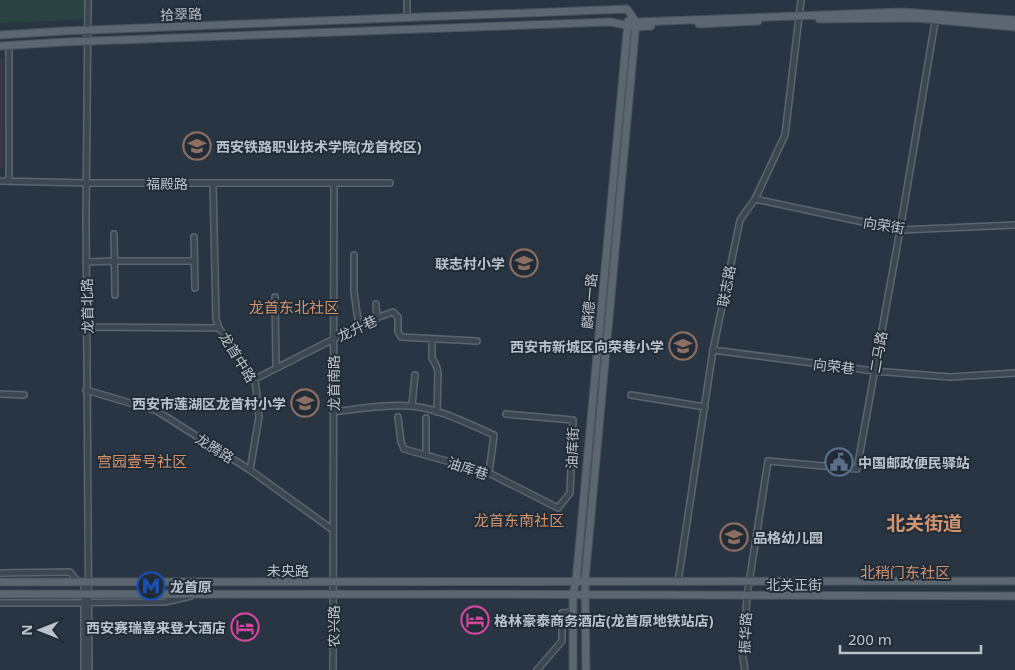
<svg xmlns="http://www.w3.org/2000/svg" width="1015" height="670" font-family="'Noto Sans','Noto Sans SC',sans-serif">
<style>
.medical{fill:#383846}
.green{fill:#2b4243}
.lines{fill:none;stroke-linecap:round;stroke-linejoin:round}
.minor-casing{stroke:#5b656f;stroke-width:8}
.major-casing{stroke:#47505b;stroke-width:9}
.minor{stroke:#3d4752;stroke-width:5}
.major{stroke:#5b6671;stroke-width:7}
.labels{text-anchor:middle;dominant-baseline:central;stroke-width:4;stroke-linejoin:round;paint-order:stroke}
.street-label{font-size:14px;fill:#bac2cc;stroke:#212c37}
.poi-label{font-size:14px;font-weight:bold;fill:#bac2cc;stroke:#212c37;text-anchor:start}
.neighbourhood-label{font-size:15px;fill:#d19370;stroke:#212c37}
.district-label{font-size:19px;font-weight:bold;fill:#d19370;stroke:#212c37}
</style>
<rect width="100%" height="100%" fill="#293542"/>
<!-- medical -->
<path class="medical" d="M 0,59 L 4,59 L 3,168 L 0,168 Z"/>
<!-- green -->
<path class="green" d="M 0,0 L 93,0 L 92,19 L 0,23 Z"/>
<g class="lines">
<!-- minor casing -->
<g class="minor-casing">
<path id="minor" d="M 88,0 L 86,218 L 89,670
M 407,0 L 407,18
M 9,45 L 9,181
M 0,181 L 87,183 L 390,183
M 213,183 L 216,319 L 219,328 L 255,379 L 259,417 L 250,470
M 755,199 L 900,230 L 1015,225
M 114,234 L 115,295
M 194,237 L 195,288
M 354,255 L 354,292 L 359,327
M 86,262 L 114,261 L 194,261
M 275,297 L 276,367
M 376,304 L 377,318
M 87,327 L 219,328
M 432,340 L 432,358 L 436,365 L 438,372 L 437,412
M 713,350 L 874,371 L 950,377 L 1015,373
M 255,379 L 373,319 L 393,312 L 398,317 L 398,332 L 401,337 L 477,341
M 86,390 L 157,411 L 250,470 L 333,530
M 0,394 L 24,395
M 631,395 L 705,407
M 412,406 L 415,375
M 333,412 C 359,409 385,404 410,406 C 439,408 468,424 494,435 L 489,473
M 398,417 L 401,442 L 404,449 L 489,473 L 558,508 L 570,493 L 573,420 L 506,414
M 426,418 L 426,455
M 0,573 L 70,572 L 78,582
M 678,582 L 713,350 L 740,220 L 755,199 L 785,135 L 801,0
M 0,603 L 165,602 L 191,596
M 84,670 L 84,582
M 333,670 L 334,183
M 537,670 L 562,641 L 562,613 L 573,612
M 745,670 L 743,658 L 747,596 L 768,461 L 857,469 L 900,230 L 936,16"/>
</g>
<!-- major casing -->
<g class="major-casing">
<path id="major" d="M 819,19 L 916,18 L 1015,27
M 699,24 L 758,21
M 0,35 L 64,31 L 627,9 L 636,22 L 902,12 L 1015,20
M 0,46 L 64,42 L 610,22 L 636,27 L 651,26
M 0,582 L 1015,581
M 0,594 C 338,592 677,596 1015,596
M 573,670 L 573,594 L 576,581 L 628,21
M 586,670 L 585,581 L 636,23"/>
</g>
<!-- minor -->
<use href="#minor" class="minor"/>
<!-- major -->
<use href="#major" class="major"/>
</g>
<!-- icons -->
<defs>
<g id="university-ring" transform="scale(1.4375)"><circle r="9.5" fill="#212c37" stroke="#8d6e63" stroke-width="1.5"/><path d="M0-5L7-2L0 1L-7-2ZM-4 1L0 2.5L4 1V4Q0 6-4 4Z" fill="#8d6e63"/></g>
<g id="school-ring" transform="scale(1.4375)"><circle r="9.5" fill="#212c37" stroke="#8d6e63" stroke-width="1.5"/><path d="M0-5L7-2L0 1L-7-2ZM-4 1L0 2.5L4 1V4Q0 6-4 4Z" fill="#8d6e63"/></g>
<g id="civic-ring" transform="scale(1.4375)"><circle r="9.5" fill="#212c37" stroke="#5c6f8a" stroke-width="1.5"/><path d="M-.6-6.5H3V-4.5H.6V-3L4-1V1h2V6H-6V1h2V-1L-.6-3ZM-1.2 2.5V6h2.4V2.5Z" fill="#5c6f8a"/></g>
<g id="metro-ring" transform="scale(1.4375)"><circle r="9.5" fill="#212c37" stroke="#1a4fb4" stroke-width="1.5"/><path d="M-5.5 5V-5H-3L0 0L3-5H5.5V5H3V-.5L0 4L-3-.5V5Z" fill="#1a4fb4"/></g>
<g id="hotel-ring" transform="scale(1.4375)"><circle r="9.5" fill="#212c37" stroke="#d1479c" stroke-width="1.5"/><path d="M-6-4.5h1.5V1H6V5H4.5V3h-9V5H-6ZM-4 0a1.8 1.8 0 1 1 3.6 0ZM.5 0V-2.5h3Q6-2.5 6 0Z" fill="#d1479c"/></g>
</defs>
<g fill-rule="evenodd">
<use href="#university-ring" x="197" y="146"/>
<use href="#school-ring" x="524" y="263"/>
<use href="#school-ring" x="683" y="346"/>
<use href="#school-ring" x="305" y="403"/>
<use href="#civic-ring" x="839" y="462"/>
<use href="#school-ring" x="734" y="537"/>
<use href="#metro-ring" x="151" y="586"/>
<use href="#hotel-ring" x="475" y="620"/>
<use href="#hotel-ring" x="245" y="627"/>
</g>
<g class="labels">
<!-- street labels -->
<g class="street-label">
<text transform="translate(181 14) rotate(-2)">拾翠路</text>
<text x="167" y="183">福殿路</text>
<text transform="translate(884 225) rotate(9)">向荣街</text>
<text transform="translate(726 286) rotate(-79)">联志路</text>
<text transform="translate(589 301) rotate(-85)">麟德一路</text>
<text transform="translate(87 306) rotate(-91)">龙首北路</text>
<text transform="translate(357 328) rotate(-25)">龙升巷</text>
<text transform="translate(878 352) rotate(-80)">二马路</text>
<text transform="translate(238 357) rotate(58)">龙首中路</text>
<text transform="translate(834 366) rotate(7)">向荣巷</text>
<text transform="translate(333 383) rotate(-90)">龙首南路</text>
<text transform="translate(215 448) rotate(32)">龙腾路</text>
<text transform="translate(572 448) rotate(-88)">油库街</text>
<text transform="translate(468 468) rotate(18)">油库巷</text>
<text x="288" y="570">未央路</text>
<text x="794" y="584">北关正街</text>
<text transform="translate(333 626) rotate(-90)">农兴路</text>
<text transform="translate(745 633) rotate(-87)">振华路</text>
</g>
<!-- poi labels -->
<g class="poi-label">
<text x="216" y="146">西安铁路职业技术学院(龙首校区)</text>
<text x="505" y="263" text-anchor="end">联志村小学</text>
<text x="664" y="346" text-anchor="end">西安市新城区向荣巷小学</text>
<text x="286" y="403" text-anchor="end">西安市莲湖区龙首村小学</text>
<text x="858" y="462">中国邮政便民驿站</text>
<text x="753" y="537">品格幼儿园</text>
<text x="170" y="586">龙首原</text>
<text x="494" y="620">格林豪泰商务酒店(龙首原地铁站店)</text>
<text x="226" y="627" text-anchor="end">西安赛瑞喜来登大酒店</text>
</g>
<!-- neighbourhood labels -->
<g class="neighbourhood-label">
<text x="294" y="307">龙首东北社区</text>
<text x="142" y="461">宫园壹号社区</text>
<text x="519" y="520">龙首东南社区</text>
<text x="905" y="572">北稍门东社区</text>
</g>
<!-- district labels -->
<g class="district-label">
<text x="924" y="523">北关街道</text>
</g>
</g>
<!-- north arrow -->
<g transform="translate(40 630) rotate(270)" stroke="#212c37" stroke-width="4" paint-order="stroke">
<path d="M0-4L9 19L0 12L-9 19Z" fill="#bac2cc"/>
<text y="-8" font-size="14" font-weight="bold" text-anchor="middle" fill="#bac2cc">N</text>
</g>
<!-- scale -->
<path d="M840 645v8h141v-8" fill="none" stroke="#bac2cc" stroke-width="2.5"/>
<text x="848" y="645" font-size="15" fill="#bac2cc" stroke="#212c37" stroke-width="4" paint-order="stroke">200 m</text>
</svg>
